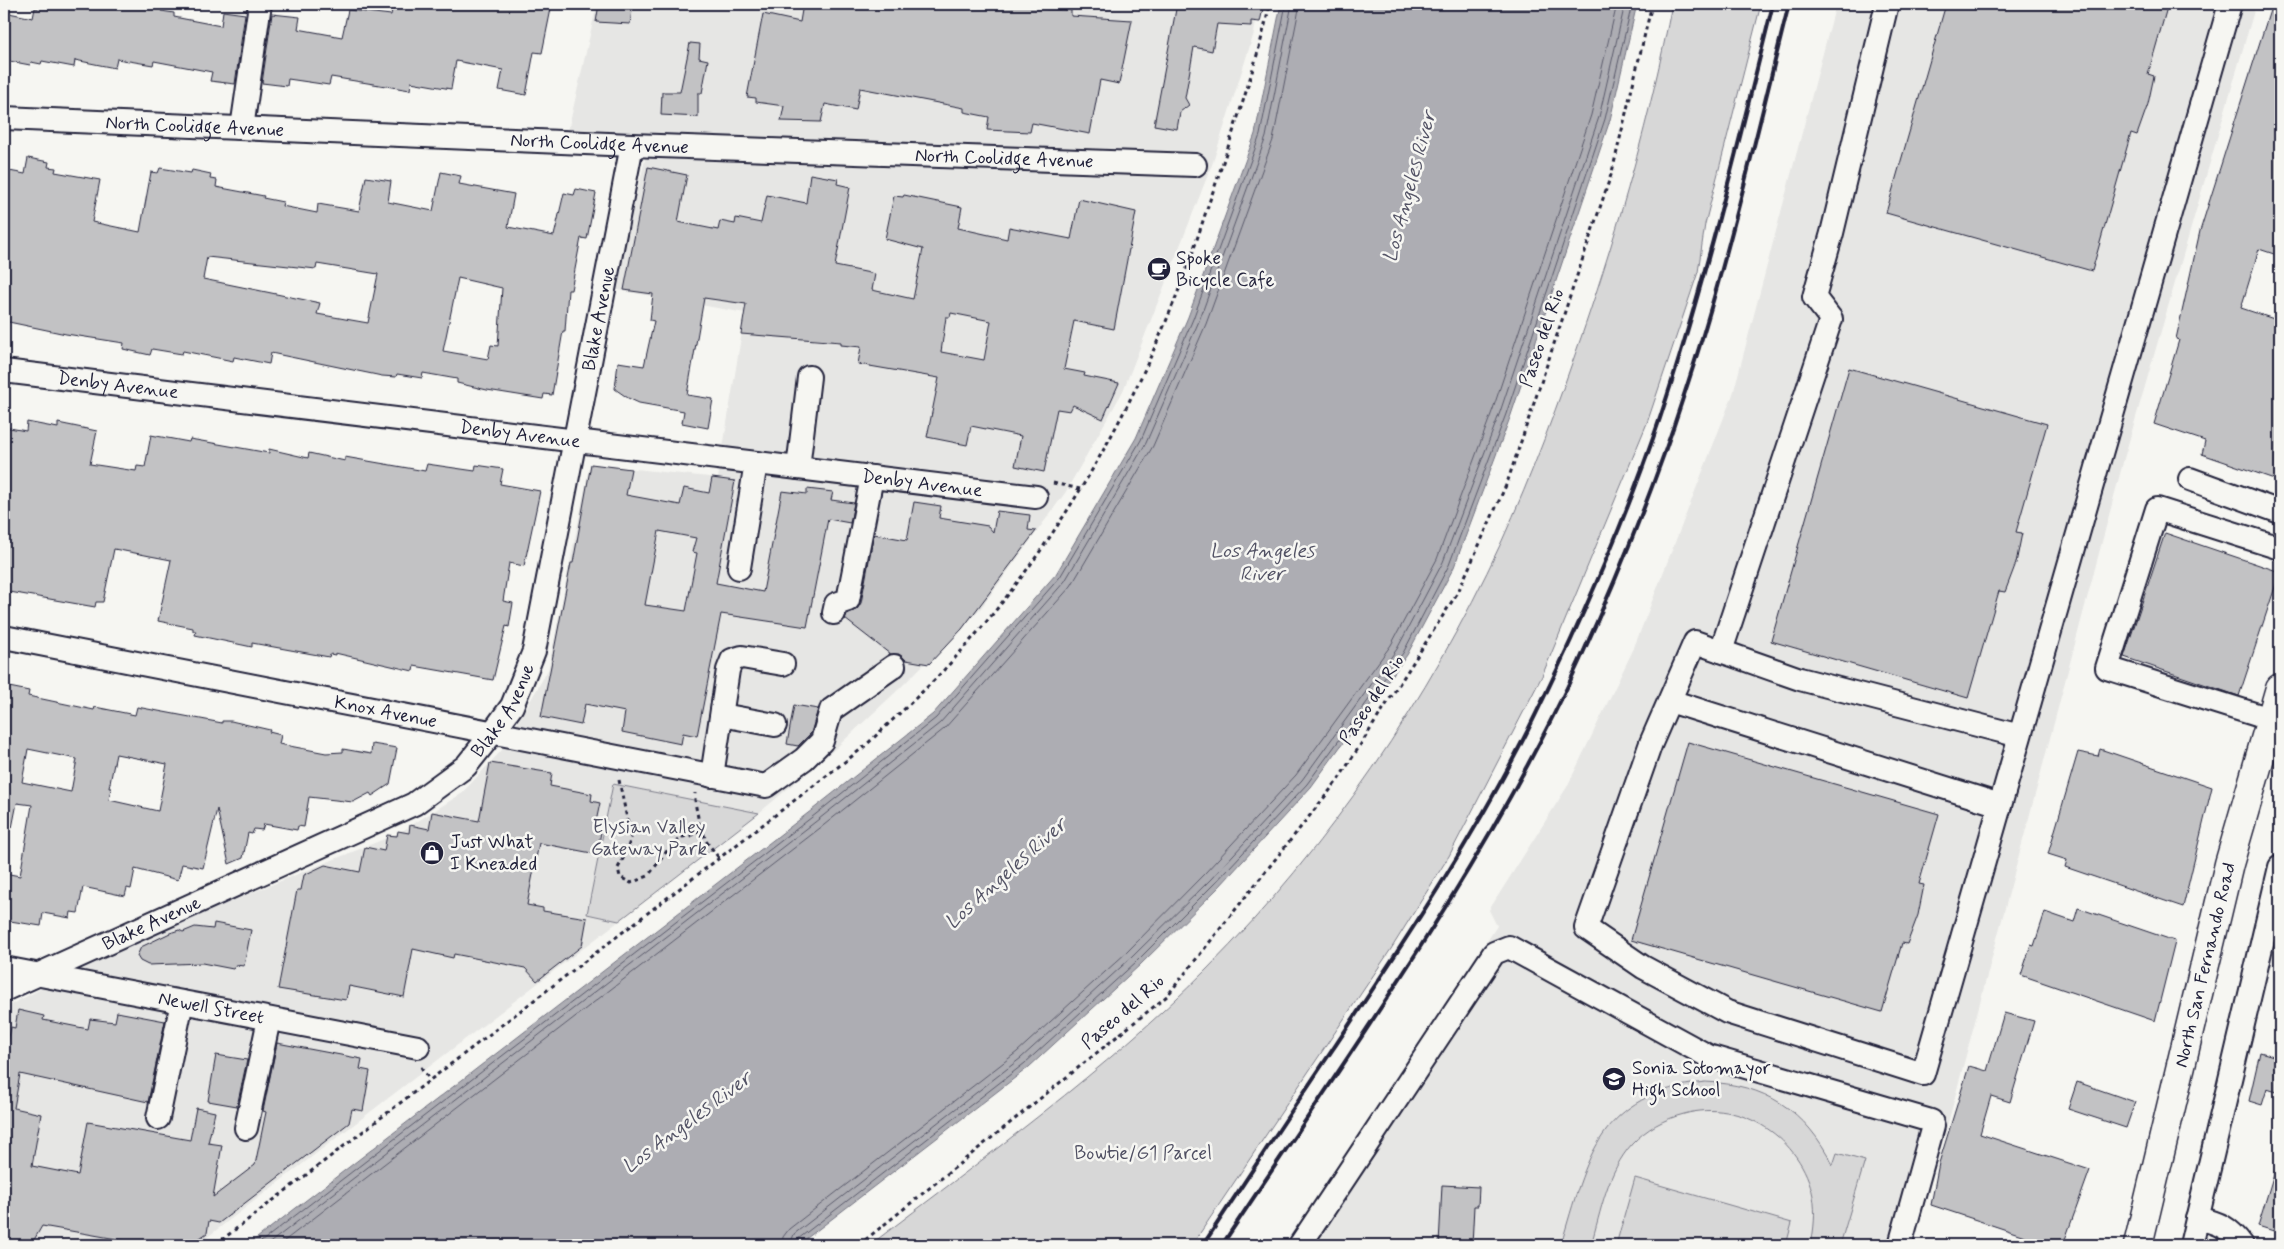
<svg xmlns="http://www.w3.org/2000/svg" width="2284" height="1249" font-family="Mynerve,sans-serif">
<style>
.built{fill:#e6e6e4}
.green{fill:#d7d7d7;stroke:#7c7c89}
.water{fill:#adadb3;stroke:#757583}
.lines{fill:none;stroke-linecap:round;stroke-linejoin:round}
.shore{stroke:#5a5a6b;stroke-width:1}
.building{fill:#c2c2c4;stroke:#22223b;fill-rule:evenodd}
.minor-casing{stroke:#22223b;stroke-width:26}
.major-casing{stroke:#22223b;stroke-width:31}
.path{stroke:#22223b;stroke-width:3;stroke-dasharray:4 4;stroke-linecap:butt}
.minor{stroke:#f6f6f2;stroke-width:22}
.major{stroke:#f6f6f2;stroke-width:28}
.rail{stroke:#22223b;stroke-width:4}
.labels{text-anchor:middle;dominant-baseline:central;stroke-width:5;stroke-linejoin:round;paint-order:stroke}
.street-label{font-size:19px;fill:#22223b;stroke:#f6f6f2}
.poi-label{font-size:19px;fill:#22223b;stroke:#f6f6f2;text-anchor:start}
.park-label{font-size:19px;fill:#4f4f62;stroke:#f6f6f2}
.water-label{font-size:20px;font-style:italic;fill:#535365;stroke:#f6f6f2}
</style>
<rect width="100%" height="100%" fill="#f6f6f2"/>
<filter id="ink" filterUnits="userSpaceOnUse"><feTurbulence type="fractalNoise" baseFrequency=".02" numOctaves="2"/><feDisplacementMap in="SourceGraphic" scale="10" xChannelSelector="R" yChannelSelector="G"/><feConvolveMatrix kernelMatrix="1 2 1 2 8 2 1 2 1" color-interpolation-filters="sRGB"/></filter>
<g filter="url(#ink)">
<!-- built -->
<path class="built" d="M 597,4 L 1259,4 L 1254,33 L 1213,162 L 1123,391 L 1065,493 L 981,608 L 899,689 L 836,748 L 759,813 L 613,784 L 587,914 L 619,921 L 197,1245 L 4,1245 L 4,1008 L 138,939 L 399,833 L 461,794 L 502,750 L 548,670 L 590,464 L 718,478 L 745,313 L 612,289 L 651,137 L 568,131 Z
M 1836,4 L 2256,4 L 2125,455 L 1951,1112 L 1913,1245 L 1287,1245 L 1497,926 L 1489,910 L 1567,787 L 1633,650 L 1733,394 Z"/>
<!-- green -->
<path class="green" d="M 1672,4 L 1761,4 L 1705,224 L 1698,272 L 1647,423 L 1542,676 L 1449,856 L 1391,949 L 1192,1245 L 870,1245 C 985,1157 1104,1072 1207,969 C 1329,846 1428,700 1501,543 C 1533,473 1559,401 1584,329 C 1620,223 1651,114 1672,4 Z
M 613,784 L 759,813 L 619,921 L 587,914 Z
M 1705,1082 C 1765,1084 1806,1110 1833,1165 L 1837,1153 L 1865,1161 L 1840,1245 L 1811,1245 C 1814,1229 1816,1213 1813,1196 C 1802,1139 1741,1098 1684,1114 C 1664,1119 1646,1129 1632,1144 C 1607,1172 1601,1211 1591,1245 L 1561,1245 C 1587,1157 1599,1094 1705,1082 Z
M 1635,1178 L 1792,1223 L 1786,1245 L 1616,1245 Z"/>
<!-- water -->
<path class="water" d="M 1281,4 L 1637,4 L 1610,120 L 1511,415 L 1454,567 L 1407,655 L 1311,787 L 1219,887 L 1140,965 L 1029,1067 L 798,1245 L 248,1245 L 812,810 L 933,714 L 1056,574 L 1136,438 L 1188,317 L 1255,134 Z"/>
<g class="lines">
<!-- shore -->
<path class="shore" d="M 257,1245 L 816,814 L 936,718 L 1060,577 L 1141,440 L 1193,319 L 1260,135 L 1286,4
M 267,1245 L 819,819 L 940,723 L 1065,581 L 1146,443 L 1199,321 L 1266,137 L 1292,4
M 279,1245 L 824,825 L 944,729 L 1071,586 L 1153,446 L 1206,324 L 1273,140 L 1300,4
M 782,1245 L 783,1237 L 789,1229 L 1017,1052 L 1127,952 L 1205,873 L 1296,775 L 1391,645 L 1437,559 L 1493,409 L 1591,115 L 1617,4
M 790,1245 L 794,1234 L 1021,1058 L 1132,957 L 1211,879 L 1302,780 L 1397,649 L 1443,562 L 1500,412 L 1599,117 L 1625,4
M 796,1245 L 798,1239 L 1025,1063 L 1136,962 L 1215,883 L 1307,784 L 1403,653 L 1449,565 L 1506,414 L 1605,119 L 1632,4"/>
</g>
<!-- building -->
<path class="building" d="M 39,4 L 162,4 L 161,11 L 174,13 L 174,17 L 221,26 L 223,11 L 245,14 L 235,84 L 210,81 L 212,72 L 154,61 L 153,65 L 117,59 L 115,68 L 75,60 L 74,67 L 42,61 L 41,64 L 31,62 L 30,65 L 4,60 L 4,12 L 33,18 L 35,8 L 38,8 Z
M 393,4 L 552,4 L 542,53 L 534,52 L 526,95 L 499,90 L 503,70 L 456,61 L 451,89 L 411,82 L 410,90 L 331,77 L 329,85 L 288,79 L 287,86 L 262,83 L 272,14 L 300,17 L 298,29 L 342,37 L 348,10 L 391,15 Z
M 599,4 L 633,4 L 630,24 L 596,22 Z
M 803,4 L 858,4 L 885,9 L 886,6 L 931,9 L 932,4 L 1047,4 L 1046,9 L 1071,10 L 1071,16 L 1132,20 L 1119,84 L 1100,80 L 1090,134 L 1032,123 L 1030,132 L 987,130 L 989,117 L 964,112 L 964,108 L 860,88 L 856,110 L 825,104 L 821,122 L 781,121 L 784,106 L 756,102 L 756,98 L 747,97 L 763,14 L 800,22 Z
M 1177,4 L 1264,4 L 1260,22 L 1251,21 L 1251,26 L 1217,24 L 1212,51 L 1194,47 L 1185,98 L 1189,105 L 1180,112 L 1177,129 L 1154,125 Z
M 1946,4 L 2168,4 L 2148,74 L 2154,76 L 2148,104 L 2137,135 L 2131,133 L 2092,271 L 1886,213 Z
M 2272,4 L 2280,4 L 2280,256 L 2259,249 L 2241,308 L 2280,321 L 2280,481 L 2202,454 L 2205,441 L 2154,424 L 2179,340 L 2176,339 L 2200,231 Z
M 690,43 L 700,44 L 699,58 L 708,60 L 702,93 L 698,93 L 698,117 L 661,115 L 662,92 L 680,92 Z
M 28,158 L 49,162 L 48,167 L 56,168 L 55,172 L 100,180 L 92,222 L 140,232 L 151,172 L 158,173 L 160,168 L 191,173 L 192,170 L 211,174 L 210,179 L 217,180 L 216,187 L 264,196 L 263,198 L 283,202 L 282,206 L 317,213 L 318,204 L 359,211 L 366,177 L 391,181 L 388,202 L 433,211 L 441,172 L 461,176 L 459,184 L 514,194 L 508,227 L 554,236 L 564,193 L 574,195 L 576,189 L 596,193 L 587,239 L 581,238 L 571,290 L 568,290 L 565,331 L 563,331 L 552,395 L 544,394 L 543,399 L 487,390 L 457,383 L 457,379 L 423,373 L 422,378 L 397,374 L 396,377 L 382,376 L 271,353 L 269,364 L 234,357 L 233,361 L 183,351 L 182,354 L 152,349 L 150,355 L 123,349 L 124,343 L 66,334 L 4,321 L 4,170 L 25,174 ZM 207,257 L 316,269 L 317,264 L 378,274 L 368,323 L 317,314 L 320,303 L 203,279 ZM 458,278 L 502,288 L 498,346 L 491,345 L 488,359 L 443,351 Z
M 648,167 L 687,175 L 678,222 L 718,230 L 720,221 L 735,224 L 736,218 L 761,223 L 767,195 L 806,203 L 810,174 L 838,179 L 837,184 L 850,187 L 835,266 L 875,274 L 872,290 L 913,299 L 923,249 L 885,239 L 894,196 L 903,197 L 904,195 L 962,207 L 958,228 L 1007,239 L 1009,227 L 1071,239 L 1079,199 L 1136,212 L 1114,329 L 1074,321 L 1064,369 L 1085,373 L 1084,376 L 1119,383 L 1103,419 L 1073,405 L 1070,411 L 1057,409 L 1044,472 L 1015,466 L 1021,436 L 971,426 L 967,445 L 927,437 L 939,378 L 858,364 L 861,347 L 841,345 L 841,342 L 741,334 L 746,304 L 704,298 L 687,395 L 713,399 L 708,428 L 682,423 L 684,411 L 639,403 L 628,398 L 615,389 L 618,362 L 644,366 L 654,321 L 650,320 L 653,294 L 624,290 ZM 951,313 L 991,321 L 984,360 L 941,352 L 946,317 L 950,317 Z
M 1849,368 L 2047,424 L 2016,532 L 2022,533 L 2016,563 L 2005,592 L 1999,591 L 1968,698 L 1771,641 Z
M 27,422 L 58,428 L 58,423 L 97,431 L 90,464 L 136,471 L 137,466 L 145,467 L 151,435 L 189,442 L 190,439 L 269,453 L 269,449 L 308,458 L 309,453 L 345,461 L 345,457 L 425,471 L 427,464 L 475,471 L 476,465 L 503,469 L 500,484 L 540,491 L 524,566 L 509,563 L 503,601 L 513,603 L 509,627 L 506,626 L 493,680 L 414,666 L 413,671 L 335,653 L 335,655 L 330,654 L 329,657 L 252,643 L 252,647 L 195,635 L 196,631 L 193,631 L 193,628 L 158,621 L 171,560 L 114,549 L 103,602 L 96,602 L 95,607 L 4,591 L 4,427 L 26,431 Z
M 591,464 L 631,469 L 626,495 L 680,505 L 684,488 L 709,493 L 712,478 L 735,481 L 716,583 L 763,592 L 782,491 L 807,494 L 807,489 L 833,492 L 831,500 L 854,503 L 850,523 L 828,519 L 807,627 L 721,614 L 697,736 L 683,733 L 681,744 L 622,732 L 625,712 L 585,704 L 581,725 L 541,717 L 571,563 L 573,563 ZM 659,531 L 696,538 L 692,552 L 697,553 L 686,611 L 645,605 Z
M 914,502 L 941,506 L 939,518 L 988,526 L 993,532 L 997,511 L 1030,515 L 1028,530 L 1036,531 L 962,629 L 929,664 L 906,660 L 899,654 L 890,654 L 845,619 L 847,614 L 857,609 L 861,603 L 874,534 L 907,540 Z
M 2165,533 L 2280,572 L 2239,696 L 2124,657 Z
M 4,686 L 29,691 L 28,696 L 94,710 L 95,707 L 135,715 L 137,707 L 222,723 L 222,721 L 231,721 L 270,730 L 269,732 L 281,735 L 279,744 L 326,753 L 343,752 L 343,749 L 371,754 L 372,744 L 397,748 L 390,784 L 372,796 L 370,793 L 353,802 L 309,797 L 304,827 L 298,826 L 297,830 L 264,824 L 262,830 L 254,829 L 252,834 L 248,833 L 243,858 L 229,864 L 217,809 L 203,868 L 182,864 L 178,880 L 135,869 L 131,889 L 127,888 L 125,896 L 83,887 L 78,913 L 71,912 L 70,918 L 43,913 L 41,926 L 4,920 L 4,873 L 20,876 L 32,805 L 17,803 L 12,828 L 4,827 ZM 28,749 L 77,759 L 71,792 L 22,782 ZM 116,754 L 167,764 L 158,811 L 109,800 L 111,788 L 109,788 Z
M 794,705 L 818,709 L 811,733 L 798,746 L 787,744 Z
M 1688,742 L 1939,814 L 1919,884 L 1924,885 L 1918,915 L 1907,944 L 1902,943 L 1882,1012 L 1631,940 Z
M 2100,749 L 2212,787 L 2183,907 L 2065,867 L 2067,860 L 2048,854 L 2078,752 L 2098,756 Z
M 490,763 L 552,773 L 550,786 L 592,794 L 591,801 L 600,803 L 594,831 L 601,832 L 597,854 L 539,843 L 527,905 L 543,908 L 543,911 L 587,918 L 582,946 L 537,981 L 525,968 L 454,954 L 453,958 L 413,949 L 404,997 L 349,986 L 346,1000 L 278,989 L 297,890 L 301,890 L 304,875 L 325,865 L 360,872 L 365,847 L 384,851 L 387,835 L 397,836 L 398,831 L 409,833 L 410,825 L 429,829 L 432,812 L 479,821 Z
M 2078,908 L 2175,941 L 2155,1021 L 2021,975 L 2031,945 L 2034,946 L 2045,912 L 2074,922 Z
M 214,923 L 251,930 L 244,966 L 236,965 L 233,969 L 202,963 L 148,965 L 140,961 L 137,956 L 141,947 L 170,933 L 179,930 L 183,932 L 195,927 L 213,929 Z
M 18,1010 L 44,1016 L 43,1020 L 88,1029 L 90,1019 L 115,1022 L 117,1012 L 165,1021 L 148,1102 L 20,1074 L 14,1108 L 41,1114 L 32,1166 L 78,1175 L 88,1122 L 190,1140 L 196,1108 L 215,1112 L 208,1143 L 222,1145 L 213,1197 L 255,1165 L 266,1112 L 263,1111 L 277,1043 L 362,1059 L 360,1069 L 370,1071 L 363,1111 L 352,1109 L 349,1123 L 219,1223 L 209,1221 L 207,1233 L 190,1245 L 151,1245 L 42,1226 L 31,1245 L 4,1245 L 4,1063 L 11,1027 L 15,1028 Z
M 2004,1013 L 2034,1021 L 2010,1102 L 1991,1096 L 1980,1134 L 2090,1170 L 2063,1245 L 2052,1245 L 1931,1205 L 1939,1163 L 1969,1066 L 1987,1071 Z
M 2260,1052 L 2277,1057 L 2274,1067 L 2280,1069 L 2280,1093 L 2267,1089 L 2262,1105 L 2249,1101 Z
M 216,1055 L 247,1060 L 237,1106 L 208,1101 Z
M 2077,1082 L 2135,1102 L 2126,1128 L 2068,1109 Z
M 2276,1167 L 2280,1168 L 2280,1233 L 2258,1226 Z
M 1442,1185 L 1479,1187 L 1478,1206 L 1474,1206 L 1472,1245 L 1439,1245 Z"/>
<g class="lines">
<!-- minor casing -->
<g class="minor-casing">
<g id="minor">
<path id="s1" d="M 4,118 L 632,145 L 1195,165"/>
<path d="M 242,128 L 260,4"/>
<path id="s2" d="M 4,371 L 1036,497"/>
<path d="M 798,468 L 809,377"/>
<path d="M 2190,479 L 2280,512"/>
<path d="M 739,568 L 756,463"/>
<path d="M 834,613 L 836,604 L 848,600 L 872,477"/>
<path id="s3" d="M 4,637 L 766,786 L 804,759 L 822,741 L 831,710 L 894,666"/>
<path d="M 1721,651 L 1831,319 L 1814,297 L 1832,233 L 1887,4"/>
<path d="M 1670,701 L 2000,805"/>
<path d="M 722,715 L 775,725"/>
<path d="M 2270,719 L 2107,668 L 2157,509 L 2280,548"/>
<path d="M 2020,736 L 1800,679 L 1695,642 L 1651,743 L 1586,928 L 1643,967 L 1727,1012 L 1923,1074 L 2230,4"/>
<path d="M 712,776 L 728,670 L 732,660 L 742,657 L 783,664"/>
<path id="s4" d="M 4,968 L 418,1047"/>
<path id="s5" d="M 4,990 L 414,804 L 466,766 L 493,732 L 512,706 L 534,651 L 632,145"/>
<path d="M 158,1118 L 182,1002"/>
<path d="M 246,1128 L 269,1019"/>
<path d="M 2197,1218 C 2219,1223 2229,1227 2242,1245"/>
<path d="M 1300,1245 L 1494,953 L 1509,947 L 1708,1056 L 1931,1121 L 1933,1126 L 1900,1245"/>
<path d="M 2191,1245 L 2280,867"/>
</g>
</g>
<!-- major casing -->
<g class="major-casing">
<g id="major">
<path id="s6" d="M 2138,1245 L 2229,864 L 2280,688"/>
</g>
</g>
<!-- path -->
<path class="path" d="M 1053,483 L 1080,489
M 619,780 L 631,838 L 626,853 L 618,868 L 620,877 L 631,883 L 648,876 L 667,851 L 681,837 L 690,836 L 699,831 C 700,818 694,807 695,793
M 701,826 L 706,841 L 719,858
M 421,1067 L 429,1079
M 215,1245 L 864,747 C 890,722 917,698 942,672 C 1046,562 1127,425 1181,284 C 1194,252 1203,218 1215,186 C 1235,126 1256,66 1270,4
M 859,1245 L 1167,996 L 1338,780 L 1458,592 L 1507,483 L 1612,172 L 1652,4"/>
<!-- minor -->
<use href="#minor" class="minor"/>
<!-- major -->
<use href="#major" class="major"/>
<!-- rail -->
<path class="rail" d="M 1203,1245 C 1246,1180 1289,1114 1333,1049 C 1402,945 1472,842 1528,730 C 1578,629 1624,525 1660,418 C 1705,282 1739,142 1773,4
M 1222,1245 C 1347,1056 1484,869 1579,662 C 1618,576 1654,488 1683,398 C 1726,269 1756,136 1789,4"/>
</g>
</g>
<!-- icons -->
<defs>
<g id="cafe-disc" transform="scale(1.25)"><circle r="9.5" fill="#22223b" stroke="#f6f6f2"/><path d="M-5.5-4.5H6V0H3Q3 3.5 0 3.5H-2.5Q-5.5 3.5-5.5 0ZM3-3.2v2h1.7v-2ZM-6 4.5H4V6H-6Z" fill="#fff"/></g>
<g id="shop-disc" transform="scale(1.25)"><circle r="9.5" fill="#22223b" stroke="#f6f6f2"/><path d="M-5-2.5h2.3a2.7 3.5 0 0 1 5.4 0H5L5.5 6h-11ZM-1.5-2.5h3a1.5 2.3 0 0 0-3 0Z" fill="#fff"/></g>
<g id="school-disc" transform="scale(1.25)"><circle r="9.5" fill="#22223b" stroke="#f6f6f2"/><path d="M0-5L7-2L0 1L-7-2ZM-4 1L0 2.5L4 1V4Q0 6-4 4Z" fill="#fff"/></g>
</defs>
<g fill-rule="evenodd">
<use href="#cafe-disc" x="1159" y="269"/>
<use href="#shop-disc" x="432" y="853"/>
<use href="#school-disc" x="1614" y="1079"/>
</g>
<g class="labels">
<!-- street labels -->
<g class="street-label">
<text stroke="none"><textPath href="#s1" startOffset="191">North Coolidge Avenue</textPath></text>
<text stroke="none"><textPath href="#s1" startOffset="596">North Coolidge Avenue</textPath></text>
<text stroke="none"><textPath href="#s1" startOffset="1001">North Coolidge Avenue</textPath></text>
<text stroke="none"><textPath href="#s5" startOffset="988">Blake Avenue</textPath></text>
<text transform="translate(1542 338) rotate(-71)">Paseo del Rio</text>
<text stroke="none"><textPath href="#s2" startOffset="115">Denby Avenue</textPath></text>
<text stroke="none"><textPath href="#s2" startOffset="520">Denby Avenue</textPath></text>
<text stroke="none"><textPath href="#s2" startOffset="925">Denby Avenue</textPath></text>
<text transform="translate(1372 700) rotate(-57)">Paseo del Rio</text>
<text stroke="none"><textPath href="#s5" startOffset="582">Blake Avenue</textPath></text>
<text stroke="none"><textPath href="#s3" startOffset="389">Knox Avenue</textPath></text>
<text stroke="none"><textPath href="#s5" startOffset="162">Blake Avenue</textPath></text>
<text stroke="none"><textPath href="#s6" startOffset="288">North San Fernando Road</textPath></text>
<text stroke="none"><textPath href="#s4" startOffset="211">Newell Street</textPath></text>
<text transform="translate(1123 1012) rotate(-41)">Paseo del Rio</text>
</g>
<!-- poi labels -->
<g class="poi-label">
<text x="1176" y="258">Spoke<tspan x="1176" dy="22">Bicycle Cafe</tspan></text>
<text x="450" y="842">Just What<tspan x="450" dy="22">I Kneaded</tspan></text>
<text x="1632" y="1068">Sonia Sotomayor<tspan x="1632" dy="22">High School</tspan></text>
</g>
<!-- park labels -->
<g class="park-label">
<text x="649" y="827">Elysian Valley<tspan x="649" dy="22">Gateway Park</tspan></text>
<text x="1143" y="1153">Bowtie/G1 Parcel</text>
</g>
<!-- water labels -->
<g class="water-label">
<text transform="translate(1410 187) rotate(-75)">Los Angeles River</text>
<text x="1262" y="551">Los Angeles<tspan x="1262" dy="23">River</tspan></text>
<text transform="translate(1006 874) rotate(-42)">Los Angeles River</text>
<text transform="translate(687 1123) rotate(-37)">Los Angeles River</text>
</g>
</g>
<!-- margin -->
<rect width="2284" height="1249" fill="none" stroke="#f6f6f2" stroke-width="20"/>
<rect x="10" y="10" width="2264" height="1229" fill="none" stroke="#22223b" stroke-width="2" filter="url(#ink)"/>
</svg>
